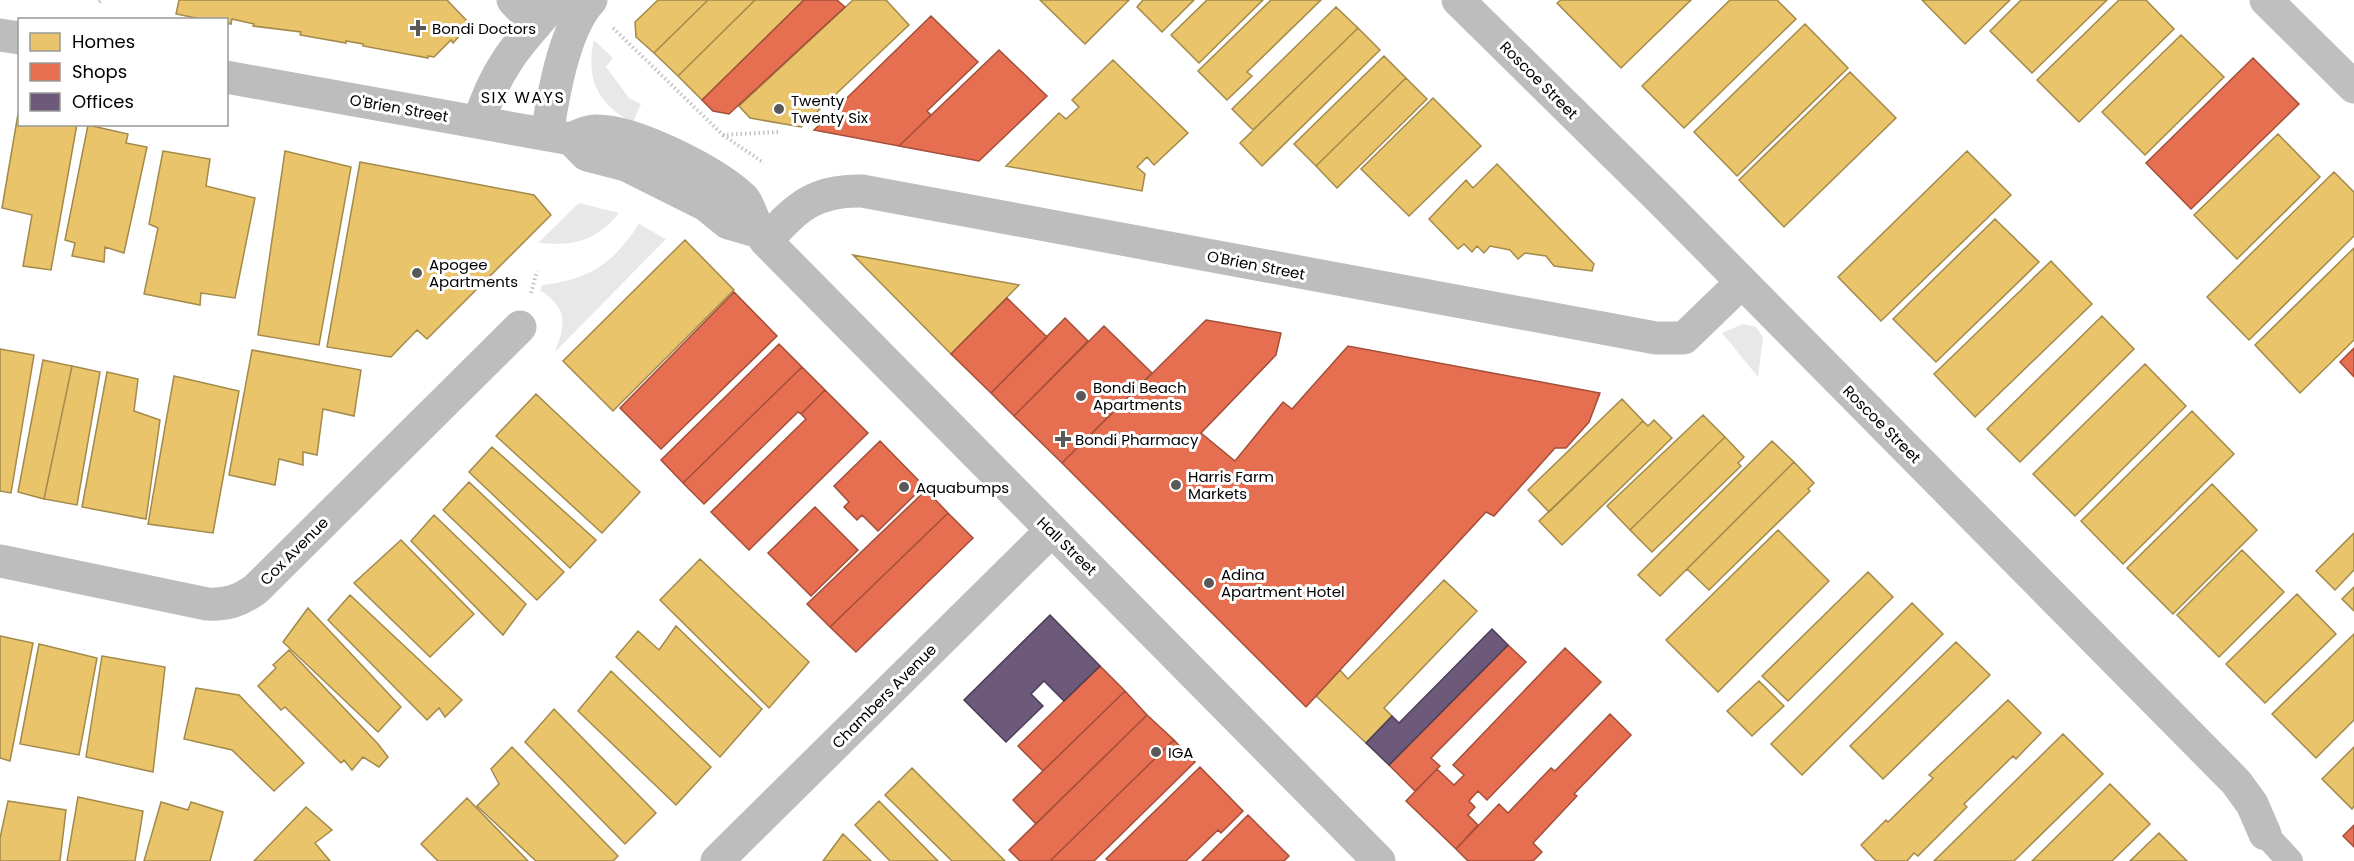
<svg xmlns="http://www.w3.org/2000/svg" width="2354" height="861" font-family="Poppins,sans-serif">
<style>
.green{fill:#e8e8e8}
.homes{fill:#e9c46a;stroke:#a3894a;stroke-width:1.5}
.shops{fill:#e76f51;stroke:#a24e39;stroke-width:1.5}
.offices{fill:#6d597a;stroke:#4c3e55;stroke-width:1.5}
.lines{fill:none;stroke-linecap:round;stroke-linejoin:round}
.path{stroke:#c2c2c2;stroke-width:4;stroke-dasharray:1.5 3;stroke-linecap:butt}
.pedestrian{stroke:#bdbdbd;stroke-width:26}
.minor{stroke:#bdbdbd;stroke-width:33}
.tertiary{stroke:#bdbdbd;stroke-width:33}
.secondary{stroke:#bfbfbf;stroke-width:33}
.poi-dot{fill:#595959;stroke:#fff;stroke-width:2}
.labels{text-anchor:middle;dominant-baseline:central;stroke-width:6;stroke-linejoin:round;paint-order:stroke}
.poi-label{font-size:15px;fill:#000;stroke:#fff;text-anchor:start}
.street-label{font-size:15px;fill:#000;stroke:#fff}
.neighbourhood-label{font-size:16px;letter-spacing:1.5px;fill:#000;stroke:#fff}
</style>
<rect width="100%" height="100%" fill="#fff"/>
<!-- green -->
<path class="green" d="M 594,40 L 613,58 L 606,67 L 629,98 L 641,104 L 633,122 C 598,106 585,77 594,40 Z
M 579,203 L 619,213 C 596,242 572,246 538,243 Z
M 639,224 L 666,239 L 555,352 C 566,323 568,309 540,290 L 542,285 C 591,279 612,264 639,224 Z
M 1743,324 L 1756,327 L 1763,337 L 1758,377 L 1722,333 Z"/>
<!-- homes -->
<path class="homes" d="M 179,0 L 447,0 L 470,24 L 453,43 L 451,40 L 434,57 L 428,56 L 428,58 L 363,46 L 363,44 L 346,41 L 346,43 L 300,35 L 301,32 L 253,26 L 254,24 L 232,19 L 231,24 L 226,23 L 226,20 L 206,20 L 176,14 Z
M 658,0 L 708,0 L 654,53 L 636,37 L 635,22 Z
M 708,0 L 755,0 L 678,76 L 654,53 Z
M 755,0 L 804,0 L 702,100 L 678,76 Z
M 853,0 L 886,0 L 909,25 L 801,127 L 750,118 L 739,106 Z
M 1040,0 L 1129,0 L 1085,44 Z
M 1143,0 L 1194,0 L 1162,32 L 1137,7 Z
M 1207,0 L 1263,0 L 1199,63 L 1171,35 Z
M 1271,0 L 1321,0 L 1247,72 L 1252,76 L 1227,100 L 1198,71 Z
M 1561,0 L 1691,0 L 1621,68 L 1557,3 Z
M 1730,0 L 1777,0 L 1796,19 L 1684,128 L 1642,86 Z
M 1922,0 L 2010,0 L 1965,44 Z
M 2021,0 L 2107,0 L 2032,73 L 1990,31 Z
M 2119,0 L 2146,0 L 2174,29 L 2079,122 L 2037,80 Z
M 1336,7 L 1358,28 L 1253,130 L 1232,109 Z
M 1805,24 L 1848,68 L 1737,176 L 1694,132 Z
M 1358,28 L 1380,50 L 1262,166 L 1240,143 Z
M 2181,35 L 2224,77 L 2145,155 L 2102,112 Z
M 1384,56 L 1406,78 L 1316,166 L 1294,144 Z
M 1113,60 L 1188,133 L 1154,165 L 1147,157 L 1137,167 L 1145,174 L 1142,191 L 1006,166 L 1059,113 L 1066,119 L 1079,107 L 1072,100 Z
M 1850,72 L 1896,118 L 1784,227 L 1739,180 Z
M 1406,78 L 1427,99 L 1337,188 L 1316,166 Z
M 1433,98 L 1481,146 L 1409,216 L 1361,169 Z
M 18,114 L 20,124 L 77,124 L 51,270 L 23,266 L 32,215 L 2,208 Z
M 88,125 L 128,134 L 126,143 L 147,147 L 124,253 L 105,247 L 104,262 L 72,256 L 75,243 L 65,240 Z
M 2278,134 L 2320,177 L 2237,259 L 2194,215 Z
M 163,151 L 210,159 L 206,186 L 255,198 L 235,298 L 201,293 L 200,305 L 144,294 L 158,228 L 149,224 Z
M 285,151 L 351,167 L 319,345 L 258,335 Z
M 1967,151 L 2011,195 L 1881,321 L 1838,277 Z
M 360,162 L 534,195 L 551,215 L 427,339 L 417,330 L 391,357 L 327,347 Z
M 1497,164 L 1594,264 L 1592,271 L 1554,266 L 1546,256 L 1525,253 L 1518,259 L 1510,250 L 1490,246 L 1484,253 L 1477,246 L 1472,252 L 1464,244 L 1458,249 L 1429,219 L 1466,180 L 1473,188 Z
M 2334,172 L 2354,192 L 2354,236 L 2249,340 L 2207,297 Z
M 1995,219 L 2039,262 L 1936,362 L 1893,319 Z
M 685,240 L 734,290 L 613,411 L 563,361 Z
M 2354,248 L 2354,340 L 2300,393 L 2255,345 Z
M 853,255 L 1019,285 L 951,354 Z
M 2051,261 L 2092,304 L 1975,417 L 1934,374 Z
M 2102,316 L 2134,349 L 2020,462 L 1987,429 Z
M 0,349 L 34,355 L 11,493 L 0,491 Z
M 252,350 L 361,370 L 354,416 L 323,409 L 317,455 L 303,452 L 303,465 L 279,459 L 275,485 L 229,475 Z
M 43,360 L 72,366 L 44,499 L 18,492 Z
M 2145,364 L 2186,406 L 2075,516 L 2033,474 Z
M 72,366 L 100,372 L 77,505 L 44,499 Z
M 107,372 L 138,379 L 134,411 L 160,420 L 146,519 L 82,507 Z
M 174,376 L 239,391 L 213,533 L 148,524 Z
M 536,394 L 640,492 L 602,533 L 496,436 Z
M 1622,399 L 1643,421 L 1549,512 L 1528,490 Z
M 2192,411 L 2234,454 L 2123,564 L 2081,521 Z
M 1703,415 L 1725,437 L 1630,530 L 1607,506 Z
M 1654,420 L 1672,438 L 1562,545 L 1539,521 L 1643,421 L 1648,426 Z
M 1725,437 L 1744,457 L 1738,463 L 1741,466 L 1652,552 L 1630,530 Z
M 1772,441 L 1794,462 L 1660,596 L 1638,575 Z
M 492,447 L 596,540 L 570,568 L 469,472 Z
M 1794,462 L 1814,483 L 1808,489 L 1810,491 L 1709,590 L 1687,569 Z
M 469,482 L 564,572 L 537,600 L 443,510 Z
M 2212,484 L 2257,530 L 2173,614 L 2127,568 Z
M 434,515 L 526,604 L 503,635 L 411,541 Z
M 1778,530 L 1829,581 L 1718,692 L 1666,640 Z
M 2354,533 L 2354,570 L 2335,590 L 2316,571 Z
M 401,540 L 474,614 L 430,657 L 354,583 Z
M 2242,550 L 2284,592 L 2219,657 L 2177,615 Z
M 700,559 L 809,662 L 769,708 L 660,600 Z
M 1868,572 L 1893,597 L 1788,701 L 1762,676 Z
M 1444,580 L 1477,611 L 1384,708 L 1392,716 L 1366,743 L 1316,696 L 1340,670 L 1348,679 Z
M 2354,587 L 2354,611 L 2342,599 Z
M 2297,594 L 2336,634 L 2265,703 L 2226,664 Z
M 350,595 L 462,700 L 445,717 L 439,708 L 427,720 L 328,620 Z
M 1912,603 L 1943,634 L 1802,775 L 1771,744 Z
M 308,608 L 401,707 L 378,732 L 283,642 Z
M 676,626 L 762,709 L 720,757 L 616,657 L 638,631 L 659,650 Z
M 2354,634 L 2354,720 L 2316,758 L 2272,714 Z
M 0,636 L 33,643 L 10,761 L 0,758 Z
M 1956,642 L 1990,675 L 1883,779 L 1850,746 Z
M 39,644 L 97,658 L 79,755 L 20,744 Z
M 289,650 L 378,744 L 388,757 L 379,767 L 363,757 L 352,770 L 344,760 L 341,763 L 285,707 L 281,710 L 258,686 L 276,668 L 273,665 Z
M 102,656 L 165,667 L 153,772 L 86,757 Z
M 611,671 L 711,767 L 676,805 L 578,711 Z
M 1759,681 L 1784,706 L 1752,736 L 1727,711 Z
M 196,688 L 239,695 L 304,763 L 274,791 L 232,750 L 184,739 Z
M 2008,700 L 2041,733 L 2016,759 L 2013,756 L 1964,804 L 1967,807 L 1918,856 L 1914,853 L 1907,861 L 1876,861 L 1861,845 L 1886,820 L 1888,822 L 1933,778 L 1929,775 Z
M 554,709 L 656,813 L 625,844 L 525,742 Z
M 2063,734 L 2103,774 L 2014,861 L 1934,861 Z
M 512,747 L 618,856 L 613,861 L 536,861 L 477,806 L 499,784 L 491,769 Z
M 2354,747 L 2354,806 L 2352,809 L 2322,779 Z
M 912,768 L 1005,861 L 952,861 L 885,795 Z
M 2110,784 L 2150,824 L 2112,861 L 2032,861 Z
M 78,797 L 143,811 L 135,861 L 67,861 Z
M 467,798 L 528,861 L 438,861 L 421,844 Z
M 8,801 L 66,810 L 60,861 L 0,861 L 0,838 Z
M 879,801 L 938,861 L 890,861 L 855,825 Z
M 161,802 L 188,810 L 191,802 L 223,812 L 210,861 L 144,861 Z
M 306,807 L 332,830 L 315,843 L 330,861 L 254,861 Z
M 2159,833 L 2187,861 L 2130,861 Z
M 843,834 L 871,861 L 823,861 Z"/>
<!-- shops -->
<path class="shops" d="M 804,0 L 837,0 L 845,7 L 729,114 L 713,111 L 702,100 Z
M 931,16 L 978,62 L 927,111 L 931,115 L 899,146 L 814,130 Z
M 999,50 L 1047,96 L 979,161 L 899,146 Z
M 2253,58 L 2299,104 L 2191,209 L 2146,163 Z
M 734,292 L 777,336 L 661,449 L 620,408 Z
M 1007,298 L 1047,337 L 991,393 L 951,354 Z
M 1065,318 L 1088,341 L 1014,416 L 991,393 Z
M 1206,320 L 1281,333 L 1276,355 L 1201,433 L 1235,461 L 1283,402 L 1292,409 L 1348,346 L 1600,393 L 1589,422 L 1566,448 L 1555,448 L 1494,516 L 1486,512 L 1306,707 L 1062,463 Z
M 1104,326 L 1152,373 L 1062,463 L 1014,416 Z
M 779,344 L 802,367 L 683,483 L 661,460 Z
M 2354,348 L 2354,377 L 2340,362 Z
M 802,367 L 825,390 L 801,414 L 798,412 L 704,504 L 683,483 Z
M 825,390 L 868,433 L 749,550 L 711,512 L 806,419 L 801,414 Z
M 880,441 L 924,486 L 878,531 L 862,515 L 857,520 L 844,507 L 849,502 L 834,486 Z
M 926,490 L 948,513 L 830,627 L 807,604 Z
M 815,507 L 858,550 L 811,596 L 768,553 Z
M 948,513 L 973,538 L 856,652 L 830,627 Z
M 1508,645 L 1526,662 L 1431,758 L 1440,766 L 1415,791 L 1389,765 Z
M 1565,648 L 1601,682 L 1487,800 L 1478,791 L 1469,801 L 1475,807 L 1468,815 L 1478,825 L 1456,849 L 1406,801 L 1437,769 L 1454,785 L 1464,775 L 1453,765 Z
M 1100,666 L 1125,691 L 1043,771 L 1018,746 Z
M 1125,691 L 1147,715 L 1036,824 L 1013,800 Z
M 1610,714 L 1631,735 L 1574,794 L 1577,796 L 1533,843 L 1542,852 L 1533,861 L 1468,861 L 1456,849 L 1499,804 L 1508,813 L 1551,768 L 1555,771 Z
M 1147,715 L 1174,740 L 1050,861 L 1020,861 L 1009,850 Z
M 1174,740 L 1195,762 L 1094,861 L 1050,861 Z
M 1200,767 L 1243,811 L 1221,833 L 1218,830 L 1186,861 L 1109,861 L 1106,859 Z
M 1248,815 L 1289,856 L 1284,861 L 1202,861 Z
M 2354,825 L 2354,847 L 2343,836 Z"/>
<!-- offices -->
<path class="offices" d="M 1050,615 L 1100,666 L 1064,701 L 1044,681 L 1031,694 L 1043,706 L 1006,742 L 964,700 Z
M 1492,629 L 1508,645 L 1389,765 L 1366,743 L 1392,716 L 1399,723 Z"/>
<g class="lines">
<!-- path -->
<path class="path" d="M 99,2 L 101,0
M 613,28 L 723,135 L 778,132
M 723,135 L 764,163
M 531,293 L 537,271"/>
<!-- pedestrian -->
<path class="pedestrian" d="M 2265,834 L 2290,861"/>
<!-- minor -->
<path class="minor" d="M 513,0 L 536,24
M 1458,0 L 1661,200 L 2236,782 L 2252,804 L 2265,834
M 766,241 C 797,207 814,190 862,191 L 1656,338 L 1684,338 L 1742,282
M 0,561 L 207,604 C 226,605 240,601 256,589 L 520,327
M 717,861 L 1051,531"/>
<!-- tertiary -->
<path class="tertiary" d="M 0,35 L 20,38
M 226,77 L 571,139 C 578,136 589,130 597,131 C 636,131 715,172 743,198 C 751,206 753,227 766,241 L 1379,861
M 479,122 C 496,66 520,42 557,0
M 547,134 C 553,97 564,28 591,0
M 571,139 L 587,155 L 626,165 L 706,205 L 728,223 L 756,231"/>
<!-- secondary -->
<path class="secondary" d="M 2266,0 L 2354,87"/>
</g>
<!-- markers -->
<g class="poi-dot">
<path d="M415 19h6v6h6v6h-6v6h-6v-6h-6v-6h6z"/>
<circle cx="779" cy="109" r="6"/>
<circle cx="417" cy="273" r="6"/>
<circle cx="1081" cy="396" r="6"/>
<path d="M1060 430h6v6h6v6h-6v6h-6v-6h-6v-6h6z"/>
<circle cx="1176" cy="485" r="6"/>
<circle cx="904" cy="487" r="6"/>
<circle cx="1209" cy="583" r="6"/>
<circle cx="1156" cy="752" r="6"/>
</g>
<g class="labels">
<!-- poi labels -->
<g class="poi-label">
<text x="432" y="28">Bondi Doctors</text>
<text x="791" y="100">Twenty<tspan x="791" dy="17">Twenty Six</tspan></text>
<text x="429" y="264">Apogee<tspan x="429" dy="17">Apartments</tspan></text>
<text x="1093" y="387">Bondi Beach<tspan x="1093" dy="17">Apartments</tspan></text>
<text x="1075" y="439">Bondi Pharmacy</text>
<text x="1188" y="476">Harris Farm<tspan x="1188" dy="17">Markets</tspan></text>
<text x="916" y="487">Aquabumps</text>
<text x="1221" y="574">Adina<tspan x="1221" dy="17">Apartment Hotel</tspan></text>
<text x="1168" y="752">IGA</text>
</g>
<!-- street labels -->
<g class="street-label">
<text transform="translate(1539 80) rotate(45)">Roscoe Street</text>
<text transform="translate(399 108) rotate(10)">O'Brien Street</text>
<text transform="translate(1256 265) rotate(11)">O'Brien Street</text>
<text transform="translate(1882 424) rotate(45)">Roscoe Street</text>
<text transform="translate(1067 546) rotate(44)">Hall Street</text>
<text transform="translate(294 551) rotate(-45)">Cox Avenue</text>
<text transform="translate(884 696) rotate(-45)">Chambers Avenue</text>
</g>
<!-- neighbourhood labels -->
<g class="neighbourhood-label">
<text x="523" y="97">SIX WAYS</text>
</g>
</g>
<!-- legend -->
<rect x="18" y="18" width="210" height="108" fill="#ffffff" stroke="#999999" stroke-width="1.5"/>
<rect x="30" y="33" width="30" height="18" fill="#e9c46a" stroke="#999999" stroke-width="1.5"/>
<text x="72" y="48" font-size="18" fill="#000000">Homes</text>
<rect x="30" y="63" width="30" height="18" fill="#e76f51" stroke="#999999" stroke-width="1.5"/>
<text x="72" y="78" font-size="18" fill="#000000">Shops</text>
<rect x="30" y="93" width="30" height="18" fill="#6d597a" stroke="#999999" stroke-width="1.5"/>
<text x="72" y="108" font-size="18" fill="#000000">Offices</text>
</svg>
